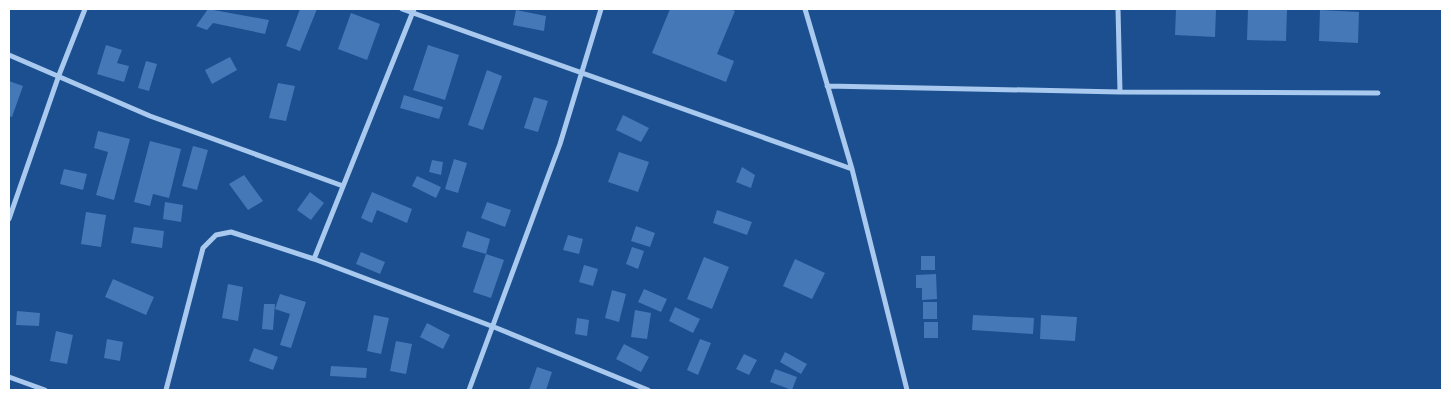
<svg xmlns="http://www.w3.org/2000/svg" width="1451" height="399" font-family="'Golos Text',sans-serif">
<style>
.building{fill:#4478b7}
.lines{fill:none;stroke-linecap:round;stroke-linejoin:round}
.street{stroke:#a9c9ee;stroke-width:5}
</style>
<rect width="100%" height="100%" fill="#1b4f8f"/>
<!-- building -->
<path class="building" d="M 208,9 L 269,20 L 265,34 L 213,23 L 207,30 L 196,26 Z
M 300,9 L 317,9 L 300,51 L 286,46 Z
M 670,9 L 729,9 L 735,11 L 717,54 L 734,61 L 726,82 L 652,53 Z
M 1176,9 L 1216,9 L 1215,37 L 1175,35 Z
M 1248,9 L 1287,10 L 1286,41 L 1247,40 Z
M 516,10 L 546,16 L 544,31 L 513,25 Z
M 1320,10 L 1359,12 L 1358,43 L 1319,41 Z
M 351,13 L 380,24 L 367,60 L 338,49 Z
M 106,45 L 122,50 L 117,63 L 129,66 L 124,82 L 97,74 Z
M 428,45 L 459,55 L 445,100 L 413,90 Z
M 230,57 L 237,70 L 212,84 L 205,70 Z
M 146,61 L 157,64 L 149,91 L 138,88 Z
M 487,70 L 502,76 L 483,130 L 468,125 Z
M 9,81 L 23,86 L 12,117 L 9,116 Z
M 278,83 L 295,86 L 286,121 L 269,118 Z
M 404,95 L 443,107 L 439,119 L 400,108 Z
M 534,97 L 548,101 L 538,132 L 524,128 Z
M 623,115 L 649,128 L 641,142 L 616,130 Z
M 98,131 L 130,139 L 114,200 L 96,195 L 108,152 L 94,148 Z
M 150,141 L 181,149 L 169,198 L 153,194 L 150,206 L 134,202 Z
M 193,146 L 208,150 L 197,190 L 182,186 Z
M 619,152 L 649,162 L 638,192 L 608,182 Z
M 454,159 L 467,163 L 458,193 L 445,189 Z
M 432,160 L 443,162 L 441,175 L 429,172 Z
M 742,167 L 755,175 L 751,188 L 736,182 Z
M 64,169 L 87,174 L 83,190 L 60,184 Z
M 244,175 L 263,201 L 248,210 L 229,184 Z
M 417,176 L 441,187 L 436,198 L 412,186 Z
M 310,192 L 324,203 L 311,220 L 297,210 Z
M 372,192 L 412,209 L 407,223 L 377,210 L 372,223 L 361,218 Z
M 165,202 L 183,205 L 181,222 L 163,219 Z
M 487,202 L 511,210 L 505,227 L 481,218 Z
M 717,210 L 752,222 L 747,235 L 713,223 Z
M 86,212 L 106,215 L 101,247 L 81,244 Z
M 636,226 L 655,233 L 650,247 L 631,241 Z
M 134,227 L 164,231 L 162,248 L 131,243 Z
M 467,231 L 490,239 L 486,254 L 462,247 Z
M 568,235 L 583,239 L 579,254 L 563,250 Z
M 632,247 L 644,251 L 638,269 L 626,264 Z
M 361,252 L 385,262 L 380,274 L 356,264 Z
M 486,254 L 504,260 L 491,298 L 473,292 Z
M 921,256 L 935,256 L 935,270 L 921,270 Z
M 704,257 L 729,267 L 712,309 L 687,299 Z
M 795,259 L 825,273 L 812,299 L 783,286 Z
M 584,265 L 598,269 L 593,286 L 579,282 Z
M 936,274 L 937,299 L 922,300 L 922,288 L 916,288 L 916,275 Z
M 113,279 L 154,297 L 146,315 L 105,297 Z
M 228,284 L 243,287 L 238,321 L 222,318 Z
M 644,289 L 667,299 L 661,312 L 638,302 Z
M 612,290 L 626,294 L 619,322 L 605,318 Z
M 280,294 L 306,302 L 291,348 L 280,345 L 290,314 L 275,309 Z
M 923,302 L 937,302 L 937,319 L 923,319 Z
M 264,304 L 275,304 L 273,330 L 262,329 Z
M 675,307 L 700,319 L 693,333 L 669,321 Z
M 635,310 L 651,313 L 647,339 L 631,337 Z
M 17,311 L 40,313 L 39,326 L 16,325 Z
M 374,315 L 389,318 L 381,354 L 367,351 Z
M 973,315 L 1034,318 L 1033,334 L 972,330 Z
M 1041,315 L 1077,317 L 1075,341 L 1040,339 Z
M 577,318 L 589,320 L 587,336 L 575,334 Z
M 924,322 L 938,322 L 938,338 L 924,338 Z
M 427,323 L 450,335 L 443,349 L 420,337 Z
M 56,331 L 73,335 L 67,364 L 50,361 Z
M 107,339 L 123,342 L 120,361 L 104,358 Z
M 700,339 L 711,343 L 698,375 L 687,370 Z
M 396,341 L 412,344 L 406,374 L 390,371 Z
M 624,344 L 649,357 L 641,372 L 616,359 Z
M 254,348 L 278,357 L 273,370 L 249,361 Z
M 785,352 L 807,364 L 801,374 L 780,362 Z
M 744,354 L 757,360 L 749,375 L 736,369 Z
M 331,366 L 367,368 L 366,378 L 330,376 Z
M 537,367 L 552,372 L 546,390 L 529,390 Z
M 775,369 L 797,377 L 792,390 L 770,382 Z"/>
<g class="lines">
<!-- street -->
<path class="street" d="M 402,9 L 852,169
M 805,9 L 852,169 L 907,390
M 1118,9 L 1120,92
M 9,55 L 150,116 L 343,186
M 827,86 L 1120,92 L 1378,93
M 9,219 L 59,75 L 85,9
M 314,259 L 414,9
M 9,377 L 45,390
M 166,390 L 203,248 L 216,235 L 231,232 L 314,259 L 494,327 L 648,390
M 469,390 L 560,144 L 601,9"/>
</g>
<!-- border -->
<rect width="1451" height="399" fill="none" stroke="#ffffff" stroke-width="20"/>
</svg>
